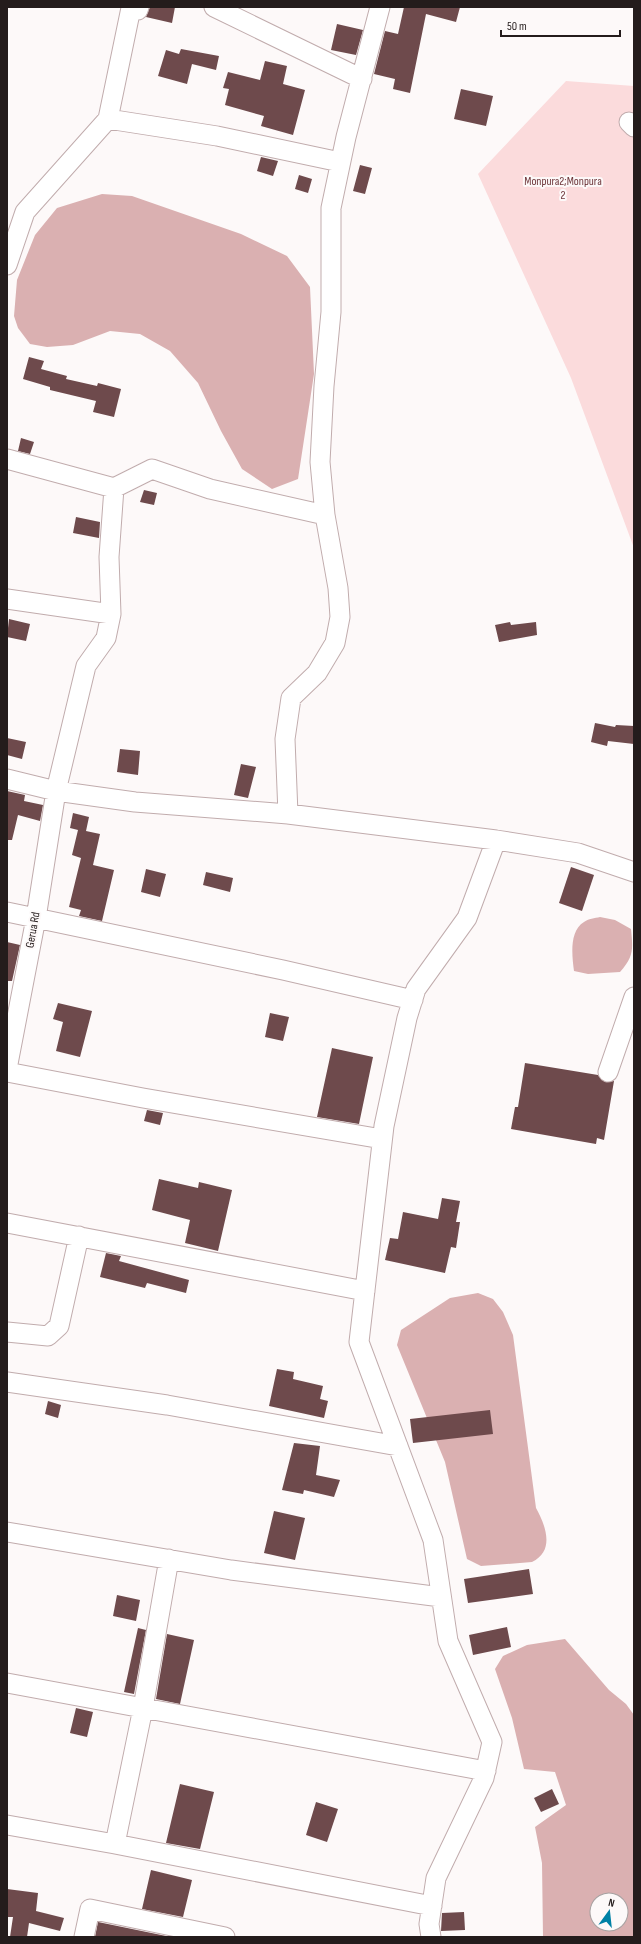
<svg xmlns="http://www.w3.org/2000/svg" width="641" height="1944" font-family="'Sofia Sans Condensed',sans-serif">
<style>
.green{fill:#fbdbdc}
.water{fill:#dab0b1;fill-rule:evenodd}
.building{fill:#6e4a4c}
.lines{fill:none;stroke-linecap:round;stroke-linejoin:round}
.street-casing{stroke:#c1acad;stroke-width:21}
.street{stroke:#fff;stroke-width:19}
.labels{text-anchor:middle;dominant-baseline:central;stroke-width:4;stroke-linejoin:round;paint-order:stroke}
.park-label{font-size:12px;fill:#6d363a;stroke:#fdf9f9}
.street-label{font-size:12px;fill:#241c1c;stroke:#fdf9f9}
</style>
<rect width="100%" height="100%" fill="#fdf9f9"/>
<!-- green -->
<path class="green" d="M 566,81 L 634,86 L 634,548 L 571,378 L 478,174 Z"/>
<!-- water -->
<path class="water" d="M 102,194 L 132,196 L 241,234 L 287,256 L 310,287 L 314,374 L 298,479 L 272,489 L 242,469 L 221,431 L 198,383 L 170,351 L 140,334 L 110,331 L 73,345 L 47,347 L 30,344 L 18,328 L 14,316 L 17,280 L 35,235 L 57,208 Z
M 600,917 L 615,920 L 631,929 C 633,949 634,956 620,972 L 588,974 L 574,971 C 572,956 569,931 584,922 C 588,919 595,918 600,917 Z
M 478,1293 L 493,1299 L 503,1312 L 513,1335 L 536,1508 C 546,1526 555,1551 532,1562 L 481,1566 L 467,1559 L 445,1462 L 397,1345 L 401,1330 L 450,1298 Z
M 565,1639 L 609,1690 L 626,1704 L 634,1715 L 634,1937 L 543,1937 L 542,1863 L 535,1827 L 566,1805 L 555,1772 L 524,1769 L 512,1718 L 495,1669 L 503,1656 L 527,1645 ZM 597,1900 L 621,1900 L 621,1924 L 597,1924 Z"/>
<!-- building -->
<path class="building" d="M 150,7 L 175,7 L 172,23 L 146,17 Z
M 404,7 L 460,7 L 456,22 L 426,14 L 410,93 L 393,89 L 395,79 L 374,74 L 385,31 L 398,34 Z
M 337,24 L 363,30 L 356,55 L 331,50 Z
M 181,49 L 219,56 L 216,70 L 192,64 L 187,84 L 158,76 L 166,50 L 179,54 Z
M 265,61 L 287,66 L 283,84 L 305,90 L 293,135 L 261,126 L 264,116 L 225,105 L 229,89 L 223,88 L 228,72 L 260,80 Z
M 461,89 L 493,96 L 486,126 L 454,119 Z
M 261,157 L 278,161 L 273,176 L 257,171 Z
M 360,165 L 372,168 L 365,194 L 353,191 Z
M 299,175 L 312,179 L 308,193 L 295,189 Z
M 29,357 L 44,361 L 41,369 L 67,376 L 66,379 L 97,386 L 98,383 L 121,389 L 114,417 L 93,412 L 96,401 L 50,390 L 50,387 L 23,379 Z
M 21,438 L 34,442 L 30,454 L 18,451 Z
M 144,490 L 157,493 L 154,505 L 140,502 Z
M 76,517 L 100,522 L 99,538 L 73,533 Z
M 9,619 L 30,624 L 26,641 L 7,637 Z
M 510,622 L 511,625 L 536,622 L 537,635 L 499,642 L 495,625 Z
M 595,723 L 615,727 L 616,725 L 634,726 L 634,744 L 608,741 L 607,746 L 591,742 Z
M 7,738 L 26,742 L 22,759 L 7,755 Z
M 120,749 L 140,751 L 138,775 L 117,772 Z
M 241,764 L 256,767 L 248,798 L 234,795 Z
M 7,791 L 25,795 L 24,801 L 43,805 L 40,821 L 18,815 L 12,840 L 7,840 Z
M 73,813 L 89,817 L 86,831 L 100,834 L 93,865 L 114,870 L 102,921 L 79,916 L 81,910 L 69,907 L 81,858 L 72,855 L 78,830 L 70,828 Z
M 571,867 L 594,875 L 582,911 L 559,903 Z
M 146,869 L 166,874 L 160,897 L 141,892 Z
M 206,872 L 233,878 L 230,892 L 203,885 Z
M 7,942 L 20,945 L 12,981 L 7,981 Z
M 58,1003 L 92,1011 L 80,1057 L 56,1051 L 63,1022 L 53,1019 Z
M 270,1013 L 289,1017 L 283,1041 L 265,1037 Z
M 332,1048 L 373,1057 L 359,1124 L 317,1117 Z
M 525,1063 L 598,1075 L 605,1082 L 614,1081 L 604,1140 L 597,1138 L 596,1144 L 511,1129 L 515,1107 L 518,1107 Z
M 147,1110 L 163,1113 L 160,1125 L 144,1121 Z
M 159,1179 L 198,1188 L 199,1182 L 232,1190 L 218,1251 L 185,1243 L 190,1220 L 152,1210 Z
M 442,1198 L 460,1201 L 456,1222 L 460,1222 L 456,1248 L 451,1247 L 445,1273 L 385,1260 L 390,1238 L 398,1239 L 403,1212 L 438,1219 Z
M 106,1253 L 121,1256 L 119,1261 L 189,1280 L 186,1293 L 147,1283 L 145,1288 L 100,1277 Z
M 277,1369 L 294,1372 L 293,1379 L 323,1386 L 320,1399 L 328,1401 L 324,1418 L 269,1406 Z
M 48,1401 L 61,1405 L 58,1418 L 45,1414 Z
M 490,1410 L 493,1434 L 413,1443 L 410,1419 Z
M 294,1443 L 320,1446 L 316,1475 L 340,1480 L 334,1497 L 304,1490 L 303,1494 L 282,1490 Z
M 274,1511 L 305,1518 L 295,1560 L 264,1553 Z
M 529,1569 L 533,1594 L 468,1603 L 464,1579 Z
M 117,1595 L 140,1600 L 136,1621 L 113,1616 Z
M 507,1627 L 511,1647 L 473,1655 L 469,1635 Z
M 138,1628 L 146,1630 L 134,1694 L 124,1692 Z
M 167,1634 L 194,1640 L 180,1704 L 156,1699 Z
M 76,1708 L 93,1712 L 87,1737 L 70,1733 Z
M 180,1784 L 214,1792 L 200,1849 L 166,1843 Z
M 552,1789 L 559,1804 L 541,1812 L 534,1798 Z
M 316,1802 L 338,1809 L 327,1842 L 306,1835 Z
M 151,1870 L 192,1880 L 183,1917 L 142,1909 Z
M 7,1889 L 38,1893 L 36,1911 L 64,1918 L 60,1931 L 29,1923 L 27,1937 L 10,1937 L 13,1917 L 7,1917 Z
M 464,1912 L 465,1930 L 441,1931 L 442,1913 Z
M 98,1922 L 171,1937 L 95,1937 Z"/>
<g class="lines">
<!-- street casing -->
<g class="street-casing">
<path id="street" d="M 214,7 L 362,79
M 108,119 L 131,8 L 138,10 L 139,7
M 629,122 L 634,127
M 7,265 L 25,212 L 108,119 L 217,136 L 340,162
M 7,459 L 114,488
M 7,599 L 111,614 L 106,638 L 86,666 L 56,791 L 36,918 L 7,1069
M 111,614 L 109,557 L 114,488 L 152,469 L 210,489 L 325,515
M 7,779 L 56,791 L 135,802 L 288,814 L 496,840 L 578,853 L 634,872
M 288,814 L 285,739 L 291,698 L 317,673 L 335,643 L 340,617 L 338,588 L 325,515 L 320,462 L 324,386 L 331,312 L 331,208 L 346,137 L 380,7
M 7,912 L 283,970 L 413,1000
M 7,1072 L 143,1098 L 382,1139
M 608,1072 L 634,997
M 7,1223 L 365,1291
M 7,1332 L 48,1336 L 59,1326 L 79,1236
M 7,1382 L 167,1405 L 398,1446
M 7,1532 L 231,1570 L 441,1597
M 169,1559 L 143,1708 L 115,1844 L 432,1906
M 7,1683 L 486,1771
M 7,1825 L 115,1844
M 84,1937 L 90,1909 L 225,1937
M 431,1937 L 429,1924 L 436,1878 L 484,1778 L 492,1742 L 448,1641 L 433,1540 L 359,1342 L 384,1126 L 407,1018 L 416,989 L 467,918 L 496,840"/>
</g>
<!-- street -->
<use href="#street" class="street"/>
</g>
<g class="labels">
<!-- park labels -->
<g class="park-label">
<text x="563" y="181">Monpura2;Monpura<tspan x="563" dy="14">2</tspan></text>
</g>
<!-- street labels -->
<g class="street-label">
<text transform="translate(33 930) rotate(-80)">Gerua Rd</text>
</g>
</g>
<!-- border -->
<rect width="641" height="1944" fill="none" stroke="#241c1c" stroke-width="16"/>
<!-- north arrow -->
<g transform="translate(609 1912) rotate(15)"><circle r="19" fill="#fdf9f9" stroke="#a6a1a1"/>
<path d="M0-3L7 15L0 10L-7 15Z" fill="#0081a5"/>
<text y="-6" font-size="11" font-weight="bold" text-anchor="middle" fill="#241c1c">N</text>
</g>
<!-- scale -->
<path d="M501 30v6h119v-6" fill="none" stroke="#241c1c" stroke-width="2"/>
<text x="507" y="30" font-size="12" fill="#241c1c" stroke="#fdf9f9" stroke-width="3" paint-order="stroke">50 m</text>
</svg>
